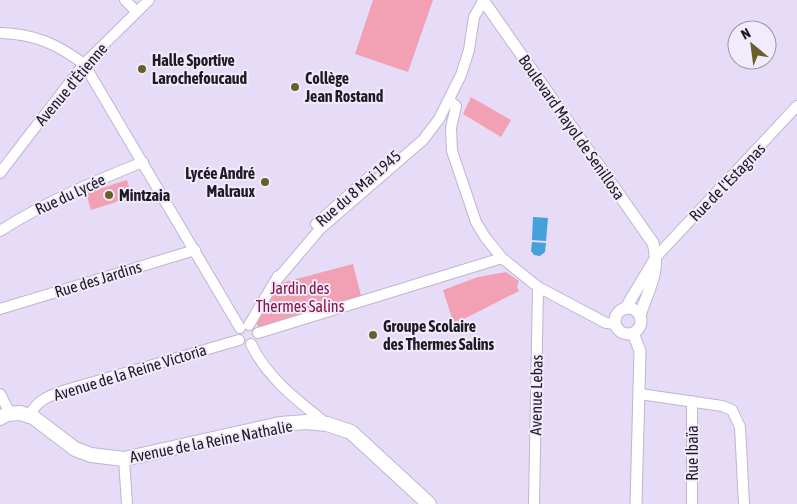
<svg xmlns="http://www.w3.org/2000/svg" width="797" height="504" font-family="'Asap Condensed',sans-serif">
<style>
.green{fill:#f1a1b3}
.water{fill:#44a1d9}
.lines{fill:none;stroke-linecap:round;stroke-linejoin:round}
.minor-casing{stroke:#bfb5d0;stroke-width:12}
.tertiary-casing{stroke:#bfb5d0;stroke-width:13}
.secondary-casing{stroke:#bfb5d0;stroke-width:16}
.minor{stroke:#fff;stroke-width:10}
.tertiary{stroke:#fff;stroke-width:11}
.secondary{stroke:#fff;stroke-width:14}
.poi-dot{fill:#695f2b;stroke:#f1ebfc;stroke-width:2}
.labels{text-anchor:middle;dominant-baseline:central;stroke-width:4;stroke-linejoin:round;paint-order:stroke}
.poi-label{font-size:16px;font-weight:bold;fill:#1f1b25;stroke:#f1ebfc;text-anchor:start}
.street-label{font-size:16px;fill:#1f1b25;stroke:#f1ebfc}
.park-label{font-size:16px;fill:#881542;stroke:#f1ebfc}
</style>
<rect width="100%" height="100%" fill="#e6dcf8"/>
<!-- green -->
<path class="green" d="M 373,0 L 433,0 L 408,72 L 355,54 Z
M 471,97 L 511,120 L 501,137 L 463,114 Z
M 127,180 L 132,197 L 91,210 L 86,193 Z
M 353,264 L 362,300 L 259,329 L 256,321 L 281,283 Z
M 506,272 L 519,281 L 517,287 L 519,291 L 454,324 L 443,290 L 478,277 Z"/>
<!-- water -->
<path class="water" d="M 533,217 L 548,218 L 546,241 L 532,240 Z
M 532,242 L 546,243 L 545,252 L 540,256 L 534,255 L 531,251 Z"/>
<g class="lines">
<!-- minor casing -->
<g class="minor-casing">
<path id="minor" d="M 125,0 L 136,11
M 0,33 C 35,34 57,44 84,64 L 240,328
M 449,100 L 456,106 L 451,128 L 452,151 L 476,222 L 485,237 L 502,258 L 538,287 L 606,323 L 615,324
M 0,173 L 84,64 L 149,0
M 316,224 L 370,176
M 0,231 C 45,202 93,182 143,162
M 656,257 L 797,106
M 275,282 L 320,229 L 423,140 L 439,119 L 461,75 L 469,50 L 474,17 L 483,1
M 0,309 L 195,250
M 249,325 L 278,276
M 258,333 L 502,258
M 251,344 C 268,379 297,400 327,424
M 0,394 L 10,413
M 640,394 L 722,406 L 732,410 L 740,427 L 744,504
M 29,416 C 38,399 49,396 66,390 L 239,340
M 124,459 L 127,504
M 534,504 L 538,287
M 692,504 L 692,401"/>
</g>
<!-- tertiary casing -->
<g class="tertiary-casing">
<path id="tertiary" d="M 483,0 L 653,243 C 661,274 648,288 640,316
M615 321a13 13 0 1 1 26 0a13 13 0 1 1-26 0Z
M 625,309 L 655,259
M 633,333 L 640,351 L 636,504"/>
</g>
<!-- secondary casing -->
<g class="secondary-casing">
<path id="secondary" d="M 0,418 L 7,414 L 20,413 L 33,417 L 75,449 L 91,455 L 124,459 L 280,424 L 306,422 L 327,424 L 351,432 L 429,504"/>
</g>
<!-- minor -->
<use href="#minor" class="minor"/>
<!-- tertiary -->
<use href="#tertiary" class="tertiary"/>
<!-- secondary -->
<use href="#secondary" class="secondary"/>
</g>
<!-- markers -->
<g class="poi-dot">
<circle cx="142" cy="69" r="5"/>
<circle cx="295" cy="87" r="5"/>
<circle cx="265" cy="182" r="5"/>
<circle cx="109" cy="195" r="5"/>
<circle cx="373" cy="335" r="5"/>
</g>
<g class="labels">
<!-- poi labels -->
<g class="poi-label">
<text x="152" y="60">Halle Sportive<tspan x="152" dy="18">Larochefoucaud</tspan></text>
<text x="305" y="78">Collège<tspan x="305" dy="18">Jean Rostand</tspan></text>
<text x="255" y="173" text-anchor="end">Lycée André<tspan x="255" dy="18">Malraux</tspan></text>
<text x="119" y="195">Mintzaia</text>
<text x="383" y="326">Groupe Scolaire<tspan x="383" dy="18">des Thermes Salins</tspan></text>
</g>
<!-- street labels -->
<g class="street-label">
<text transform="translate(71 84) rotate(-50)">Avenue d'Étienne</text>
<text transform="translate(572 127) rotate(55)">Boulevard Mayol de Senillosa</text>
<text transform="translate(727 182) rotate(-46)">Rue de l'Estagnas</text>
<text transform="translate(358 188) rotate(-41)">Rue du 8 Mai 1945</text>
<text transform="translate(70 194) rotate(-25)">Rue du Lycée</text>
<text transform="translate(98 279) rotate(-17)">Rue des Jardins</text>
<text transform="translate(130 372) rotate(-17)">Avenue de la Reine Victoria</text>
<text transform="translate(536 395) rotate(-89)">Avenue Lebas</text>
<text transform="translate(211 441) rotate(-11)">Avenue de la Reine Nathalie</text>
<text transform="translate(692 453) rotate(-90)">Rue Ibaïa</text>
</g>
<!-- park labels -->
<g class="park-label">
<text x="300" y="288">Jardin des<tspan x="300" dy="18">Thermes Salins</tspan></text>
</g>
</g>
<!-- north arrow -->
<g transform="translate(752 45) rotate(331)"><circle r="24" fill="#f1ebfc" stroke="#9d98a6"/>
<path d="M0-4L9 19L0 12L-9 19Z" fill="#695f2b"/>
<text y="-8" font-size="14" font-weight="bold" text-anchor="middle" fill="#1f1b25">N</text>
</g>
</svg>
